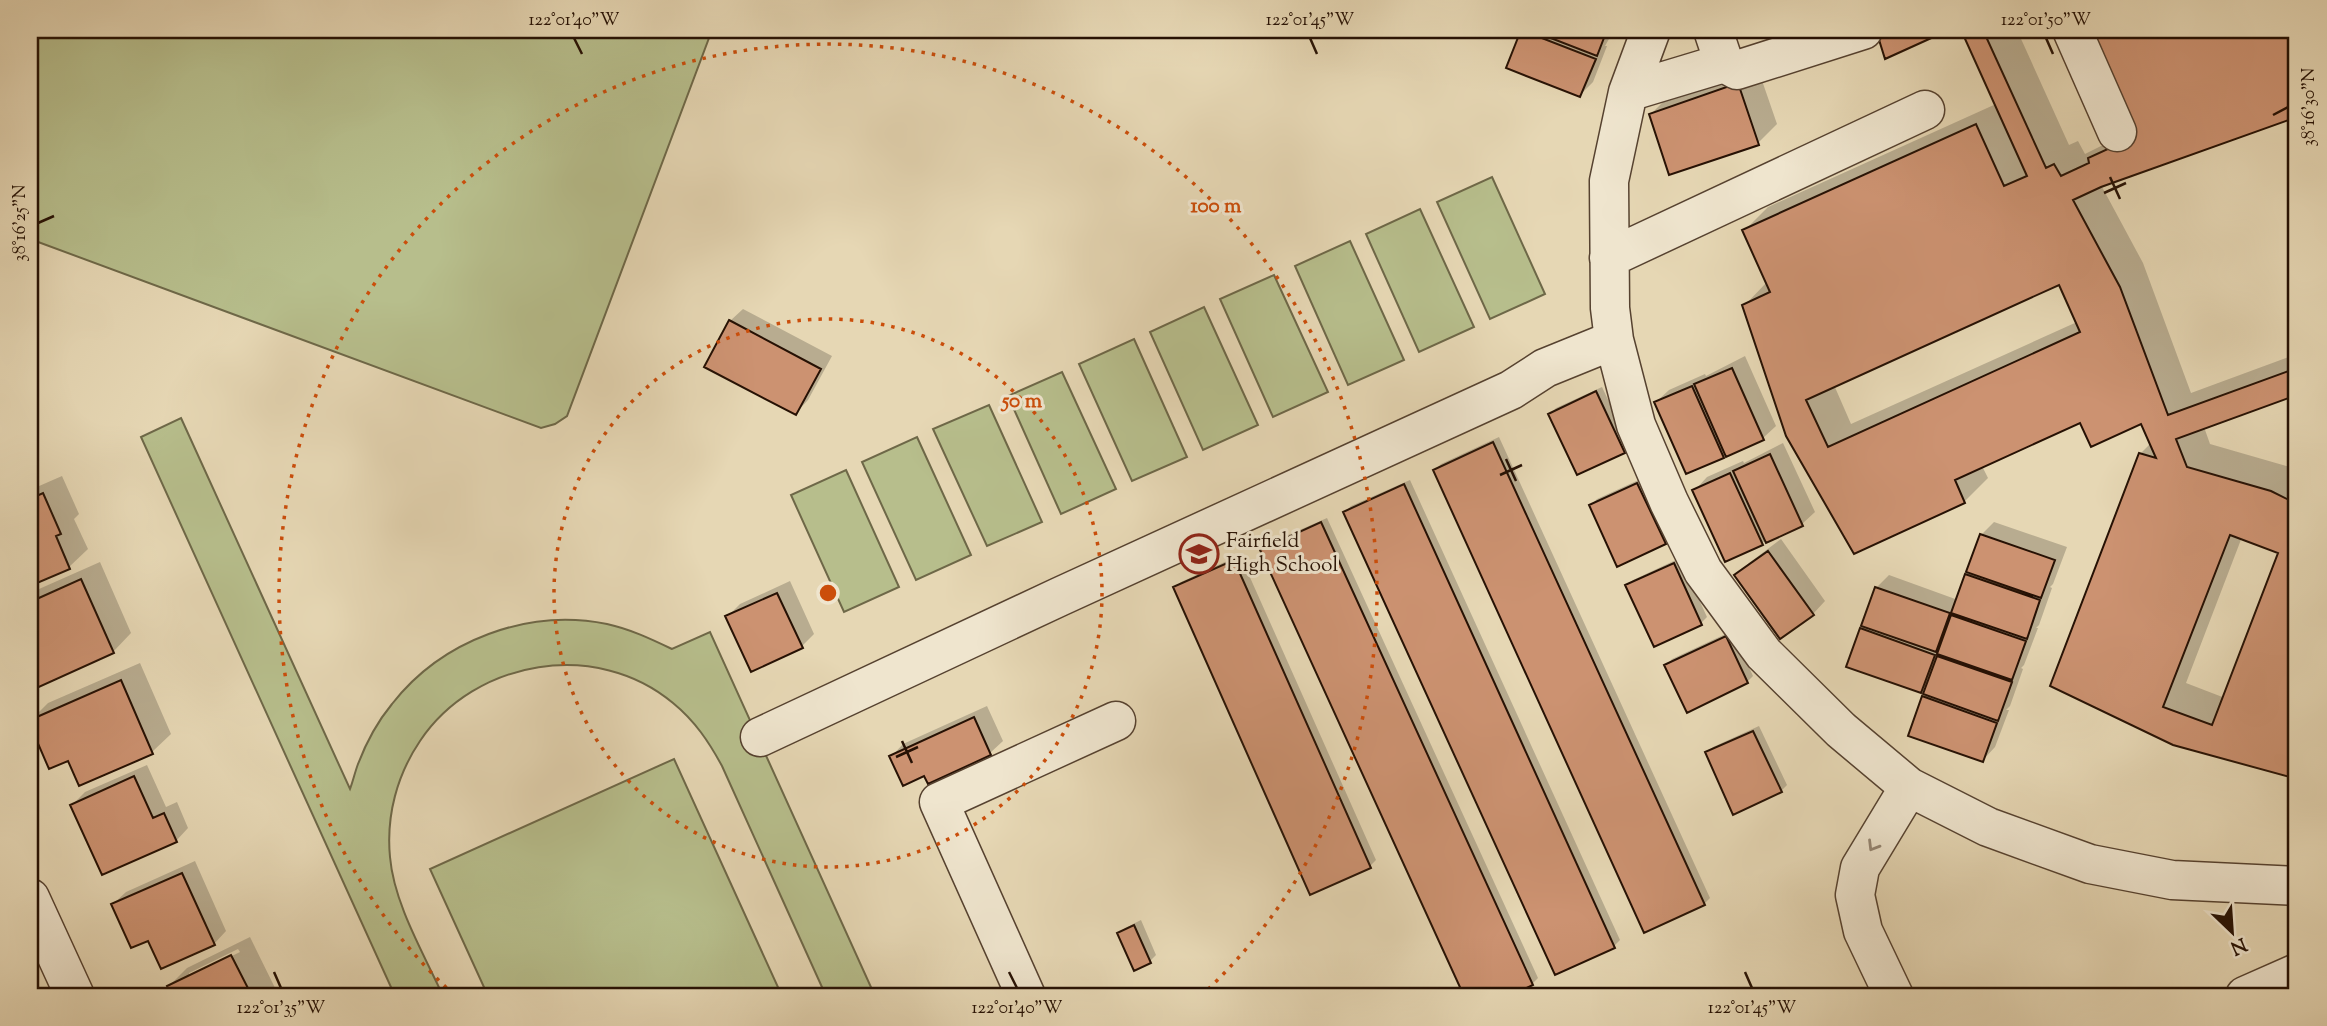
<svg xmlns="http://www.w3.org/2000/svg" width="2327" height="1026" font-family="'Sorts Mill Goudy',serif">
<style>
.green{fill:#b7be8c;stroke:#6e6848;stroke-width:2}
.shadow{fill:#0003;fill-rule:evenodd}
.building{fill:#cc9271;stroke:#261104;stroke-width:2;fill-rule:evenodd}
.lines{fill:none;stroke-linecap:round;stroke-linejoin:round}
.minor-casing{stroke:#564230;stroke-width:41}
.minor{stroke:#efe5ce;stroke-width:38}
.oneway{stroke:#958673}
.ticks{fill:none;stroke:#261104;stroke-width:2.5}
.ring{fill:none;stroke:#cb4e0b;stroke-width:3.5;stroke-dasharray:3.5 7}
.labels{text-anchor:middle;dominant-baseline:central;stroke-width:6;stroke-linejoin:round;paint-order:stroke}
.poi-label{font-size:21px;fill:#261104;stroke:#efe5ce;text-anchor:start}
.centre{fill:#cb4e0b;stroke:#efe5ce;stroke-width:3.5}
.ring-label{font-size:21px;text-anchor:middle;font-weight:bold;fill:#cb4e0b;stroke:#efe5ce;stroke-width:6;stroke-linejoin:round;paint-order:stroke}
.neatline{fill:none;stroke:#261104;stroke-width:2.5}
.ticks-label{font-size:18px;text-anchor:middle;fill:#261104}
</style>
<rect width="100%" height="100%" fill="#e6d7b4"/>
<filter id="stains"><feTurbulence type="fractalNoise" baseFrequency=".00286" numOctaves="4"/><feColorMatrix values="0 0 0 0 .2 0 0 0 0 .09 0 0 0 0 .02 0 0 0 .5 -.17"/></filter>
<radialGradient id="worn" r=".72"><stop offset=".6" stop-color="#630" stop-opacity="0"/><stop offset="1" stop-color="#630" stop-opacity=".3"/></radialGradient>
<!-- green -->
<path class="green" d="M 35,30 L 712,30 L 567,416 L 555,424 L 541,428 L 30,239 L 30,44 Z
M 1492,177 L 1545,294 L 1490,319 L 1437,202 Z
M 1420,209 L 1474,327 L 1419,352 L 1366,234 Z
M 1350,241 L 1404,360 L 1348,385 L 1295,266 Z
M 1274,275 L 1328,392 L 1273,417 L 1220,299 Z
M 1204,307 L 1258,425 L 1203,450 L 1150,332 Z
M 1134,339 L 1187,457 L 1132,481 L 1079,364 Z
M 1062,372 L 1116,489 L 1061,514 L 1008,396 Z
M 989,405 L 1042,522 L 987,546 L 933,429 Z
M 181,418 L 350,789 C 353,781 355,772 358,764 C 366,743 378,721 392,704 C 442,640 528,608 607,624 C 630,629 651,639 672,649 L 710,632 L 875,996 L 826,996 L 722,766 C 709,742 695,721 673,703 C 597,639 475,659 420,741 C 397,775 386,816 390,857 C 394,904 424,954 443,996 L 395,996 L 141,437 Z
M 917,437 L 971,555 L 916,580 L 862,462 Z
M 846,470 L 899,587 L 844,612 L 791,495 Z
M 674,759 L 782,996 L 488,996 L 430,869 Z"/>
<!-- shadow -->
<path class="shadow" d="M 1524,30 L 1614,30 L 1605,46 L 1607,46 L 1593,82 L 1580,95 Z
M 1962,30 L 2017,30 L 2069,145 L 2078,141 L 2085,154 L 2103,145 L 2113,135 L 2084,30 L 2297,30 L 2297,115 L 2101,185 L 2143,263 L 2191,393 L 2297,354 L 2297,394 L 2204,427 L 2210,444 L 2297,469 L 2297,777 L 2174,744 L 2052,685 L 2140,454 L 2151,443 L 2142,422 L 2081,421 L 1982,466 L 1988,478 L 1964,502 L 1855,552 L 1744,306 L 1767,282 L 1744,231 L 1768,207 L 1996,104 ZM 2059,283 L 2077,322 L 1851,424 L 1834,385 ZM 2242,537 L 2281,552 L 2225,698 L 2186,683 Z
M 1757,66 L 1777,124 L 1758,143 L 1670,173 L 1651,114 L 1669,96 Z
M 743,309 L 832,356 L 808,400 L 796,413 L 730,321 Z
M 1745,356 L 1776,426 L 1763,438 L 1726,453 L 1723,457 L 1656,402 L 1669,390 L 1705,374 L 1706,376 Z
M 1602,387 L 1630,446 L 1624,452 L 1550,414 L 1556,408 Z
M 1499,437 L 1710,898 L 1704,904 L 1435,470 L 1441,464 Z
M 1783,443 L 1815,512 L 1802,524 L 1726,559 L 1695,490 L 1707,477 L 1743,461 L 1744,463 Z
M 62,476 L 79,514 L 74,519 L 88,549 L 69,567 L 30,584 L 30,490 Z
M 1643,478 L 1671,537 L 1665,543 L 1591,505 L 1597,499 Z
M 1410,480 L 1620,940 L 1614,946 L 1556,973 L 1345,512 L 1351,506 Z
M 1327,518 L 1538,978 L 1532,984 L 1504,996 L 1466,996 L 1262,550 L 1268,544 Z
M 1994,522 L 2067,547 L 2053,584 L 2050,587 L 2052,588 L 2039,625 L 2036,628 L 2038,628 L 2024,665 L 2021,668 L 2023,669 L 2010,706 L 2006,710 L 2009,710 L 1995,747 L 1983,760 L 1923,697 L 1927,694 L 1929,683 L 1921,691 L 1861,629 L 1865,626 L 1876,588 L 1889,575 L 1958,600 L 1970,572 L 1968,571 L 1981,535 Z
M 1781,539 L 1825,601 L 1813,614 L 1736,575 L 1749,563 Z
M 1240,555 L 1376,860 L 1370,866 L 1311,893 L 1175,588 L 1181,582 Z
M 1680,558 L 1707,617 L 1701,623 L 1627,586 L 1633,580 Z
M 100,562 L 131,633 L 113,652 L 30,689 L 30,593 Z
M 790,581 L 814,634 L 802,646 L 727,617 L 740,604 Z
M 1732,631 L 1753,676 L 1747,682 L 1667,665 L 1672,659 Z
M 140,663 L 171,734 L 152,752 L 80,784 L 69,758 L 50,767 L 30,721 L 48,703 Z
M 987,706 L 1003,741 L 990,753 L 929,782 L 925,773 L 891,757 L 903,744 Z
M 1759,726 L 1787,785 L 1781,791 L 1707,753 L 1713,747 Z
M 147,765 L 166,807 L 177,802 L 188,828 L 176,841 L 72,805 L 85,792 Z
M 195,861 L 226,931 L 214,944 L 149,938 L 113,904 L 126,892 Z
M 1141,920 L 1156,955 L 1150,961 L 1134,969 L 1119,934 L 1125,928 Z
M 250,937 L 279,996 L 174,996 L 169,986 L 187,968 ZM 238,949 L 240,952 L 189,977 L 189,973 Z"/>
<!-- building -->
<path class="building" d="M 1521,30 L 1596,59 L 1580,97 L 1506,68 Z
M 1530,30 L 1607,30 L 1597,56 Z
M 1876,30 L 1949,30 L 1885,59 Z
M 1961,30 L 1983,30 L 2046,168 L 2054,164 L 2061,176 L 2089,163 L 2088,158 L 2132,138 L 2082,30 L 2297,30 L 2297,117 L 2101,187 L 2073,200 L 2120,287 L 2168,415 L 2297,368 L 2297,395 L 2176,439 L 2187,467 L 2271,491 L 2297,504 L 2297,779 L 2173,745 L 2050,686 L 2139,453 L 2156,458 L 2141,424 L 2091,447 L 2080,423 L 1955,480 L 1965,503 L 1854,554 L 1786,436 L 1742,305 L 1770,292 L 1742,230 L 1976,124 L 2004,186 L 2027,176 ZM 2059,285 L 2080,332 L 1828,447 L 1806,400 ZM 2230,535 L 2278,553 L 2212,725 L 2163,707 Z
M 1738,83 L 1759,145 L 1669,175 L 1649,114 Z
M 729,320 L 821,369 L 796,415 L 704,367 Z
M 1732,368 L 1764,440 L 1726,457 L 1694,384 Z
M 1692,386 L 1724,458 L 1686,474 L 1654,402 Z
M 1596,391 L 1625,453 L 1577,475 L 1548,414 Z
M 1493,442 L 1705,905 L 1644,933 L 1433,470 Z
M 1770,454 L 1803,526 L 1766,543 L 1733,471 Z
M 1730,473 L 1763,545 L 1725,562 L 1692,490 Z
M 1637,483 L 1666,544 L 1617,567 L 1589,505 Z
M 1404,484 L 1615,948 L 1555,975 L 1343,512 Z
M 43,493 L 61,534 L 56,536 L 70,569 L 30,586 L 30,499 Z
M 1321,522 L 1533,985 L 1509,996 L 1464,996 L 1260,550 Z
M 1980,534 L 2055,560 L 2041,598 L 1966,572 Z
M 1768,551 L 1814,615 L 1780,639 L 1734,575 Z
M 1234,560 L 1371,868 L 1310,895 L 1173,587 Z
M 1674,563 L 1702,625 L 1654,647 L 1625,585 Z
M 1965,574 L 2040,600 L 2027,639 L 1951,613 Z
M 81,579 L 114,653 L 30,691 L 30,602 Z
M 1875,587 L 1950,613 L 1936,652 L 1861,626 Z
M 777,593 L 803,648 L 751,672 L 725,616 Z
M 1951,615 L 2026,641 L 2012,680 L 1937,654 Z
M 1860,628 L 1935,655 L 1921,693 L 1846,667 Z
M 1726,636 L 1748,683 L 1687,713 L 1664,665 Z
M 1937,656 L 2012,682 L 1998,721 L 1923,694 Z
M 121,680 L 153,754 L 79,786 L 68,761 L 49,769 L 30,725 L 30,720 Z
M 1922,696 L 1997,723 L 1983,762 L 1908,736 Z
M 974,717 L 991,755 L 928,784 L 924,776 L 903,786 L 889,756 Z
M 1753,731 L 1782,792 L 1733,815 L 1705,752 Z
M 134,776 L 153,818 L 164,813 L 177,842 L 102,875 L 70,805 Z
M 182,873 L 215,945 L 161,969 L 148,941 L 131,948 L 111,904 Z
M 1134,925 L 1151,963 L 1134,971 L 1117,933 Z
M 231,955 L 252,996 L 172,996 L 167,986 Z"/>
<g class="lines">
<!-- minor casing -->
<g class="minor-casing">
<path id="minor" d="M 1651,30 L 1628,92 L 1609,181 L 1610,308 L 1614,340 L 1636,425 L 1669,502 L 1703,571 L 1764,654 L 1841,730 L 1909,787 L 1988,827 L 2090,864 L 2172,880 L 2297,886
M 2072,30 L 2117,132
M 1724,63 L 1737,70 L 1863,30
M 1628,92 L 1724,63 L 1713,30
M 1609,258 L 1925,110
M 760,737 L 1059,597 L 1511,390 L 1545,368 L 1614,340
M 30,898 L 75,996
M 1026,996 L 939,802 L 1116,721
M 1894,996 L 1863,931 L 1855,895 L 1860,868 L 1909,787
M 2245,996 L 2297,973"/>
</g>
<!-- minor -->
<use href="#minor" class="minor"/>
</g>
<!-- one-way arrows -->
<defs><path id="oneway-chevron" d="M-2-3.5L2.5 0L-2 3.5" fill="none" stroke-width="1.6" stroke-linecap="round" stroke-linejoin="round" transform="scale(1.75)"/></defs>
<use class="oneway" href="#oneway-chevron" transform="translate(1873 846) rotate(121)"/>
<!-- ticks -->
<path class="ticks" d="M 574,38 L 582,54M 1310,38 L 1317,54M 2046,38 L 2053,54M 2273,115 L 2288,107M 2110,177 L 2120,199M 2104,193 L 2126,183M 38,223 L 54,216M 1506,459 L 1516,481M 1500,475 L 1522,465M 902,741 L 912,763M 896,757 L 918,747M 274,972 L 281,988M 1009,972 L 1017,988M 1745,972 L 1752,988"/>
<!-- distance rings -->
<g class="ring">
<circle cx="828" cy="593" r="274"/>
<path d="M454 995A549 549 0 1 1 1202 995"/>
</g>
<!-- icons -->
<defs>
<g id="school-ring" transform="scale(2.0125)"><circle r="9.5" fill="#efe5ce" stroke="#8f2418" stroke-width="1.5"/><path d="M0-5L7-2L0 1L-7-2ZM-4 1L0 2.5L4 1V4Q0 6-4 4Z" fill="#8f2418"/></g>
</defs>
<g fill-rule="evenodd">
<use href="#school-ring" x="1199" y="554"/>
</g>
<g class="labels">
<!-- poi labels -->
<g class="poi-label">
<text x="1226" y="542">Fairfield<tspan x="1226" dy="24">High School</tspan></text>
</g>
</g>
<circle cx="828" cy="593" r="10" class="centre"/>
<g class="ring-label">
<text x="1216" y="212">100 m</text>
<text x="1022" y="407">50 m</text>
</g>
<!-- margin -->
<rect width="2327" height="1026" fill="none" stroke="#e6d7b4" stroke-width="77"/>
<!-- north arrow -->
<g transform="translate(2232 932) rotate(155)" stroke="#efe5ce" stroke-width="5" paint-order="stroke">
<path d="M0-5L12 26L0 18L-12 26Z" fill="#261104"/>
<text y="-10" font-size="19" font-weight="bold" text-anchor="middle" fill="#261104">N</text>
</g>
<rect x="38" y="38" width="2250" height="950" class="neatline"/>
<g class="ticks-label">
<text x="574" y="25">122°01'40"W</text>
<text x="1310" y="25">122°01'45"W</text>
<text x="2046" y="25">122°01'50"W</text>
<text transform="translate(2308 107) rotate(-90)" y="6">38°16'30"N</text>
<text transform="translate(19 223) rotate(-90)" y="6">38°16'25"N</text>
<text x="281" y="1013">122°01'35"W</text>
<text x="1017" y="1013">122°01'40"W</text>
<text x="1752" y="1013">122°01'45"W</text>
</g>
<rect width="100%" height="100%" filter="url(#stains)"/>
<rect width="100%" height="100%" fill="url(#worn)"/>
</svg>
